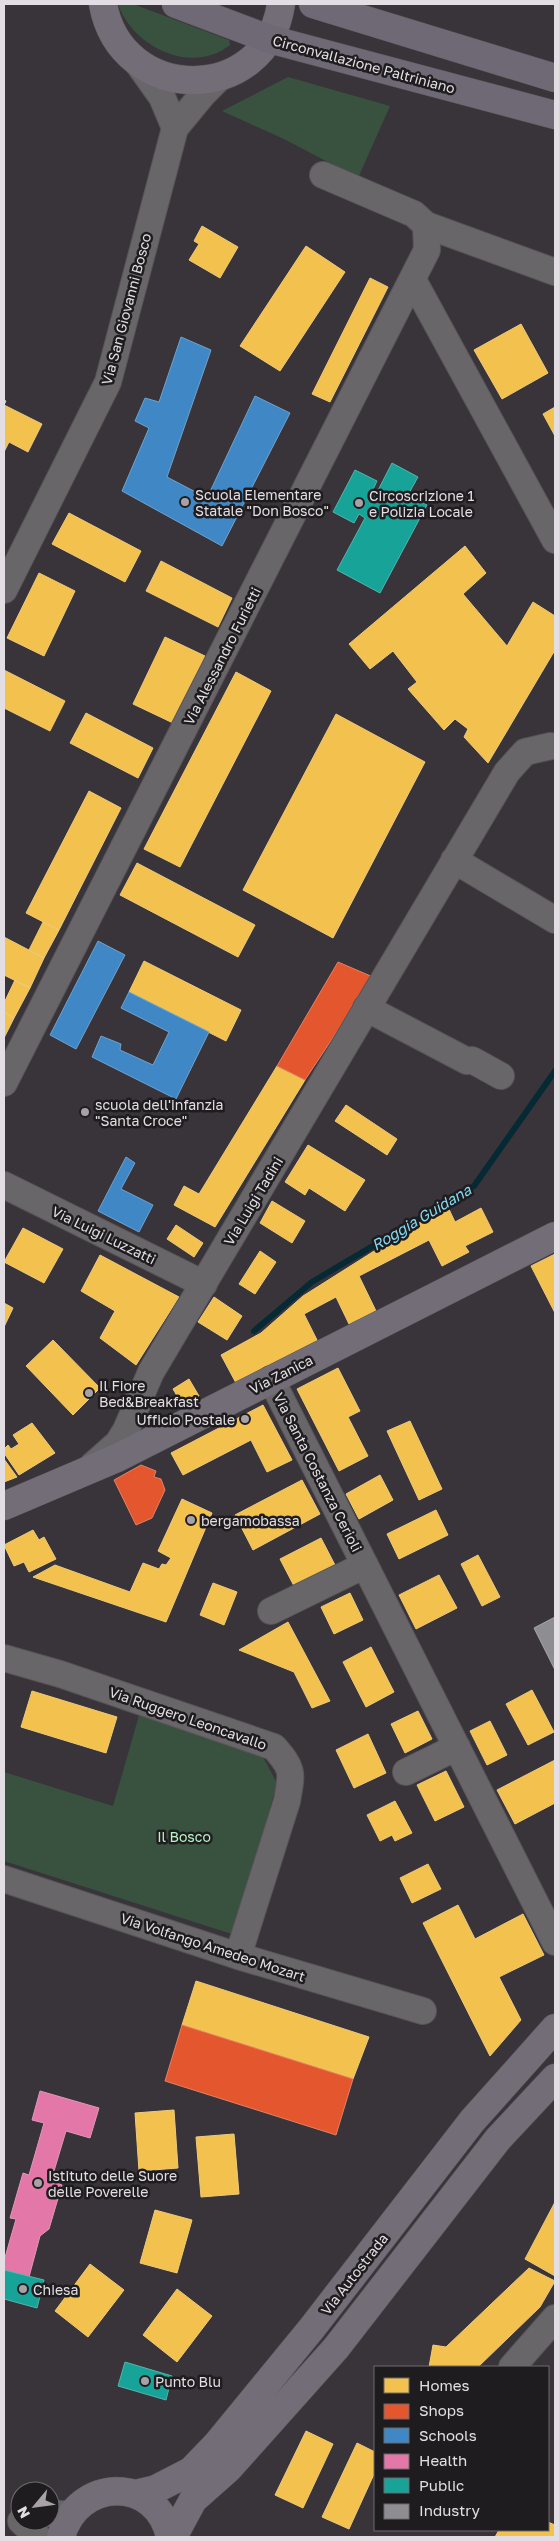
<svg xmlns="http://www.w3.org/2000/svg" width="559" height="2541" font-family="'Golos Text',sans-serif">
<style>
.green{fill:#39513f}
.homes{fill:#f2c14e;stroke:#eeca7b}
.shops{fill:#e4572e;stroke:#e48064}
.schools{fill:#3f88c5;stroke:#70a2ce}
.health{fill:#e377a8;stroke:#e396ba}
.public{fill:#17a398;stroke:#54b5ae}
.industry{fill:#8d8d92;stroke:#a7a5aa}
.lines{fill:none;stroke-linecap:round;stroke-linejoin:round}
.stream{stroke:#052a34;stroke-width:6}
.minor-casing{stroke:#575357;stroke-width:28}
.major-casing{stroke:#575357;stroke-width:29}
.highway-casing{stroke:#575357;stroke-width:29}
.minor{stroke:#696669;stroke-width:26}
.major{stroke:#726d76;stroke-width:28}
.highway{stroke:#6f6875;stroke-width:28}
.poi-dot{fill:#a8a2a8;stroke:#1f1c1f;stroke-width:2}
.labels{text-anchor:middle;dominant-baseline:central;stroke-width:5;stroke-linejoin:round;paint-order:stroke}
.street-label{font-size:14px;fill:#e3dee3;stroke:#1f1c1f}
.poi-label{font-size:14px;fill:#e3dee3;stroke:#1f1c1f;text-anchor:start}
.park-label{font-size:14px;fill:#b7f5c4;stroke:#1f1c1f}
.water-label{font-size:15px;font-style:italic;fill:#84dbf4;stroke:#1f1c1f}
</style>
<rect width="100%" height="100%" fill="#393439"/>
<!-- green -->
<path class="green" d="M 118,4 L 133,4 L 229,40 L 230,45 C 191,76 132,46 118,4 Z
M 288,77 L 390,106 L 358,178 L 286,140 L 222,111 Z
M 140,1712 L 263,1757 L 277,1783 L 235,1935 L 4,1861 L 4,1772 L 113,1806 Z"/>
<!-- homes -->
<path class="homes" d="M 202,226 L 238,247 L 220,278 L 189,260 L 199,244 L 194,241 Z
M 306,246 L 345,272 L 280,371 L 240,346 Z
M 370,278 L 388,287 L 330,402 L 312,394 Z
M 521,324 L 548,373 L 502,399 L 474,350 Z
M 4,400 L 6,401 L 4,405 L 42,424 L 28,452 L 9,442 L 4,452 Z
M 555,407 L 555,436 L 543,414 Z
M 69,513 L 141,551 L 125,582 L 52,544 Z
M 465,546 L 486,573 L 463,594 L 507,646 L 533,602 L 555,616 L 555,650 L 488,763 L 464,737 L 468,729 L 455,719 L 444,730 L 408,689 L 417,682 L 393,651 L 370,669 L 349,644 Z
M 161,561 L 232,598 L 218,627 L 146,591 Z
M 39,573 L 75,591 L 44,656 L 7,638 Z
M 165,637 L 205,656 L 173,723 L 133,704 Z
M 4,670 L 65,701 L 50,731 L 4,708 Z
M 236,672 L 271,691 L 180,867 L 144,849 Z
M 86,713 L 153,748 L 138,778 L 70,743 Z
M 336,714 L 425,762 L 333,938 L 243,890 Z
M 89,791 L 121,808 L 59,930 L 26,913 Z
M 137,863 L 255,925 L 238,957 L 120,895 Z
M 43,922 L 59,930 L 44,958 L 29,950 Z
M 4,937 L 44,958 L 30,988 L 4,975 Z
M 144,961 L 241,1010 L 226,1041 L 129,992 Z
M 15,980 L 30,988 L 14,1018 L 4,1012 L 4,1003 Z
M 4,1012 L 14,1018 L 4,1038 Z
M 277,1066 L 305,1080 L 215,1227 L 174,1205 L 184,1186 L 199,1194 Z
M 346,1105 L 397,1139 L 387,1155 L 335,1121 Z
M 308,1145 L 365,1180 L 345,1211 L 309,1188 L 305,1195 L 285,1182 Z
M 272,1201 L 305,1221 L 292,1243 L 260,1223 Z
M 447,1205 L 455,1222 L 481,1208 L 493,1232 L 465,1246 L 469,1252 L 442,1266 L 429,1240 L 359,1276 L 376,1311 L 349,1324 L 336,1297 L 304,1314 L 318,1342 L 236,1383 L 221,1355 L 261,1333 L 303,1296 Z
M 176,1225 L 203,1243 L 194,1257 L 167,1239 Z
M 23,1228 L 63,1249 L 44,1283 L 4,1262 Z
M 260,1251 L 276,1262 L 255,1294 L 239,1284 Z
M 555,1254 L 555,1313 L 531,1266 Z
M 100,1255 L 179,1297 L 136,1365 L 100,1338 L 115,1311 L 81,1291 Z
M 214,1297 L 242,1316 L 227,1340 L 198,1322 Z
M 4,1303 L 13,1308 L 4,1327 Z
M 53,1340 L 100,1388 L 73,1415 L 26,1366 Z
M 338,1368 L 360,1411 L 348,1417 L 368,1456 L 339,1471 L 297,1389 Z
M 189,1379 L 199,1396 L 183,1406 L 173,1389 Z
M 263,1405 L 292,1460 L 267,1472 L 251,1440 L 183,1475 L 171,1453 Z
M 410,1421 L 442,1489 L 419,1500 L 387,1431 Z
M 32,1423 L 55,1453 L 19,1475 L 4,1453 L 4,1449 L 8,1445 L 11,1449 L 19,1444 L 13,1435 Z
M 4,1459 L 17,1477 L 4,1482 Z
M 380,1475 L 393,1500 L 359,1519 L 346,1494 Z
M 302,1480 L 320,1514 L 253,1550 L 235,1515 Z
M 182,1499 L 212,1513 L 166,1622 L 33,1577 L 55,1565 L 130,1592 L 143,1563 L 159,1569 L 162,1564 L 166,1565 L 171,1558 L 158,1551 Z
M 436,1510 L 448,1535 L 399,1559 L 387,1534 Z
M 33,1530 L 39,1540 L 44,1537 L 56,1559 L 29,1572 L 24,1562 L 14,1566 L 4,1545 Z
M 321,1538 L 335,1565 L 294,1586 L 280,1559 Z
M 478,1555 L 500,1597 L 482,1606 L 461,1564 Z
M 439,1575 L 457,1608 L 416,1629 L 399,1595 Z
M 213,1583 L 237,1592 L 224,1625 L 200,1615 Z
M 350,1593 L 363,1620 L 334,1634 L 321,1607 Z
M 288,1622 L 330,1701 L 312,1708 L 294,1672 L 239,1650 Z
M 371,1647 L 394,1692 L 366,1707 L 343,1662 Z
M 532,1690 L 554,1732 L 528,1745 L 506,1704 Z
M 32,1691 L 117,1717 L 106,1753 L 21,1727 Z
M 418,1711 L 432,1739 L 405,1753 L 391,1724 Z
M 490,1721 L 507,1755 L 487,1765 L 470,1731 Z
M 368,1734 L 386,1773 L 354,1788 L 336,1750 Z
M 555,1760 L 555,1803 L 515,1824 L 497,1790 Z
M 446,1771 L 464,1807 L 435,1821 L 417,1785 Z
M 395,1801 L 412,1833 L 395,1841 L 392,1835 L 380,1841 L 367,1815 Z
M 428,1864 L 441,1889 L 412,1903 L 400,1878 Z
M 458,1905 L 475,1939 L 523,1914 L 544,1955 L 499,1977 L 521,2020 L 490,2056 L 423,1923 Z
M 196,1981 L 369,2037 L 353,2079 L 182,2025 Z
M 174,2110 L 178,2168 L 139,2171 L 135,2113 Z
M 234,2134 L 239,2194 L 201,2197 L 196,2137 Z
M 555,2202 L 555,2276 L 525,2259 Z
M 155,2210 L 192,2220 L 177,2273 L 140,2263 Z
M 90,2264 L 124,2290 L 88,2337 L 55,2311 Z
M 529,2268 L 555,2281 L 540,2307 L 478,2367 L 429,2367 L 433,2345 L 446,2347 Z
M 177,2289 L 212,2316 L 177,2362 L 143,2335 Z
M 306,2431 L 333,2444 L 303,2508 L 275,2495 Z
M 357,2443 L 375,2452 L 375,2472 L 349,2529 L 322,2517 Z
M 548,2522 L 555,2525 L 555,2537 L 495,2537 L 499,2530 L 548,2530 Z"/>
<!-- shops -->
<path class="shops" d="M 338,962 L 373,977 L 305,1080 L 277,1066 Z
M 141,1465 L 156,1471 L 154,1477 L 161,1479 L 165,1490 L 152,1518 L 136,1525 L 114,1480 Z
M 182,2025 L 353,2079 L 336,2135 L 165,2081 Z"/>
<!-- schools -->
<path class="schools" d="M 181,337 L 211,350 L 167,477 L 207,498 L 255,396 L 290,413 L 222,546 L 122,491 L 149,428 L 135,421 L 145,398 L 159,402 Z
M 98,941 L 125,955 L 76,1049 L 50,1035 Z
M 129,992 L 209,1032 L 176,1099 L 92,1057 L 101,1036 L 121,1044 L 120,1050 L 153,1065 L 169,1032 L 121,1008 Z
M 126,1157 L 135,1163 L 121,1189 L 153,1205 L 139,1232 L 98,1211 Z"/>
<!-- health -->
<path class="health" d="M 40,2091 L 99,2108 L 90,2138 L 66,2131 L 51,2181 L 62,2185 L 49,2229 L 40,2236 L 29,2277 L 4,2270 L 4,2261 L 16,2219 L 10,2218 L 23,2173 L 29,2175 L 44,2123 L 32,2120 Z"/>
<!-- public -->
<path class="public" d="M 392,463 L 418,477 L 408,495 L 427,505 L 380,593 L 337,570 L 365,518 L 359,514 L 354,523 L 333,512 L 355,470 L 377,481 L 368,500 L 372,502 Z
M 4,2270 L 44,2280 L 37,2308 L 4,2299 Z
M 125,2362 L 172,2376 L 166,2400 L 118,2386 Z"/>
<!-- industry -->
<path class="industry" d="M 555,1617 L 555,1670 L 534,1628 Z"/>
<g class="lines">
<!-- stream -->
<path class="stream" d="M 254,1331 L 312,1282 L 474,1186 L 555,1071"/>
<!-- minor casing -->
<g class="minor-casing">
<path id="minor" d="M 137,62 L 162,97 L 175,128
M 323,175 L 414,214 L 426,225 L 555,272
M 413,280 L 555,540
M 4,590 L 108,382 L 175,128 L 203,94 L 220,77
M 454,860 L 555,920
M 366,1008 L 467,1061 L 472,1060 L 501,1076
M 4,1083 L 427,250 L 426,225
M 4,1185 L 204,1284
M 271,1379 L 555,1942
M 92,1466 L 118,1443 L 126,1430 L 151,1372 L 507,772 L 525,752 L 551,746
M 271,1611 L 365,1565
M 4,1658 L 60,1674 L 274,1747 C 294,1770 292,1772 287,1801 L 238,1956
M 406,1772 L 457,1747
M 4,1879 L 238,1956 L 423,2011
M 512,2367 L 555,2318
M 50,2513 L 70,2515
M 21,2521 L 38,2537"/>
</g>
<!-- major casing -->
<g class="major-casing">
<path id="major" d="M 103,4 C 121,105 266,106 281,4
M 4,1506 L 117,1458 L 555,1236
M 135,2494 L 156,2489 L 191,2471 L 217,2444 L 312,2328 L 472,2121 L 555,2028
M 61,2537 C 77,2477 157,2475 170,2537
M 173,2537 L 193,2500 L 228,2469 L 336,2348 L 498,2139 L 555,2078"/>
</g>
<!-- highway casing -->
<g class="highway-casing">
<path id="highway" d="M 176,4 L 269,39 L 555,115
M 313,4 L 555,78"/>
</g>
<!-- minor -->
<use href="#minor" class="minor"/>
<!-- major -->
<use href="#major" class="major"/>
<!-- highway -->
<use href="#highway" class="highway"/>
</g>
<!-- markers -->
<g class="poi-dot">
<circle cx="185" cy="502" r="5"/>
<circle cx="359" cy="503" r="5"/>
<circle cx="85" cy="1112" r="5"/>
<circle cx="89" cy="1393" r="5"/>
<circle cx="245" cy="1419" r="5"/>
<circle cx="191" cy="1520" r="5"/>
<circle cx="38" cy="2183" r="5"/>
<circle cx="23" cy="2289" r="5"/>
<circle cx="145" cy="2381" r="5"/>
</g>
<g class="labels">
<!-- street labels -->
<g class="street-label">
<text transform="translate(364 64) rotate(15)">Circonvallazione Paltriniano</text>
<text transform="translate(126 309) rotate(-75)">Via San Giovanni Bosco</text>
<text transform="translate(222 656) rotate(-63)">Via Alessandro Furietti</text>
<text transform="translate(253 1201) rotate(-59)">Via Luigi Tadini</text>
<text transform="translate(104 1235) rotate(26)">Via Luigi Luzzatti</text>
<text transform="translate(281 1374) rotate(-27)">Via Zanica</text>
<text transform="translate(318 1472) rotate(63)">Via Santa Costanza Cerioli</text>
<text transform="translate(188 1718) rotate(19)">Via Ruggero Leoncavallo</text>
<text transform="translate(213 1947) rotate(18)">Via Volfango Amedeo Mozart</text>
<text transform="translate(354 2274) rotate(-52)">Via Autostrada</text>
</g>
<!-- poi labels -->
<g class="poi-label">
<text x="195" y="494">Scuola Elementare<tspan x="195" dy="16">Statale "Don Bosco"</tspan></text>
<text x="369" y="495">Circoscrizione 1<tspan x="369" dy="16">e Polizia Locale</tspan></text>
<text x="95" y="1104">scuola dell'infanzia<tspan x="95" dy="16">"Santa Croce"</tspan></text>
<text x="99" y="1385">Il Fiore<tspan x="99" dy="16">Bed&amp;Breakfast</tspan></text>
<text x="235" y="1419" text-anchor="end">Ufficio Postale</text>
<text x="201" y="1520">bergamobassa</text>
<text x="48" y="2175">Istituto delle Suore<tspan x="48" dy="16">delle Poverelle</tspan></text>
<text x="33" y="2289">Chiesa</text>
<text x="155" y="2381">Punto Blu</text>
</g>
<!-- park labels -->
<g class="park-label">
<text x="184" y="1836">Il Bosco</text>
</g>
<!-- water labels -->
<g class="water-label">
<text transform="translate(421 1217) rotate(-31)">Roggia Guidana</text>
</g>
</g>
<!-- border -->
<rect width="559" height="2541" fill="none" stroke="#e3dee3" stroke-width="10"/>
<!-- legend -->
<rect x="374" y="2366" width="175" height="165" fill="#1f1c1f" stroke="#6d6a6d"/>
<rect x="384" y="2378" width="25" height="15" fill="#f2c14e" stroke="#6d6a6d"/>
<text x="419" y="2391" font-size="15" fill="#e3dee3">Homes</text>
<rect x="384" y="2404" width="25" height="15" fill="#e4572e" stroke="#6d6a6d"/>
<text x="419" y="2416" font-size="15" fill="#e3dee3">Shops</text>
<rect x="384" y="2428" width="25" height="15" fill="#3f88c5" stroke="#6d6a6d"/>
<text x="419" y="2441" font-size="15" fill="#e3dee3">Schools</text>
<rect x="384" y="2454" width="25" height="15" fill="#e377a8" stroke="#6d6a6d"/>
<text x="419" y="2466" font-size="15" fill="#e3dee3">Health</text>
<rect x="384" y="2478" width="25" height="15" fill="#17a398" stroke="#6d6a6d"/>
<text x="419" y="2491" font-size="15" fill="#e3dee3">Public</text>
<rect x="384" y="2504" width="25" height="15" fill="#8d8d92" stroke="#6d6a6d"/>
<text x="419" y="2516" font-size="15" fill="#e3dee3">Industry</text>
<!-- north arrow -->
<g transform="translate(35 2506) rotate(241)"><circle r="24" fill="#1f1c1f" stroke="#6d6a6d"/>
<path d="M0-4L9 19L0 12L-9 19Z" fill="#a8a2a8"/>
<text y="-8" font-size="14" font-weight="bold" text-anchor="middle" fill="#e3dee3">N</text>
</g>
</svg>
